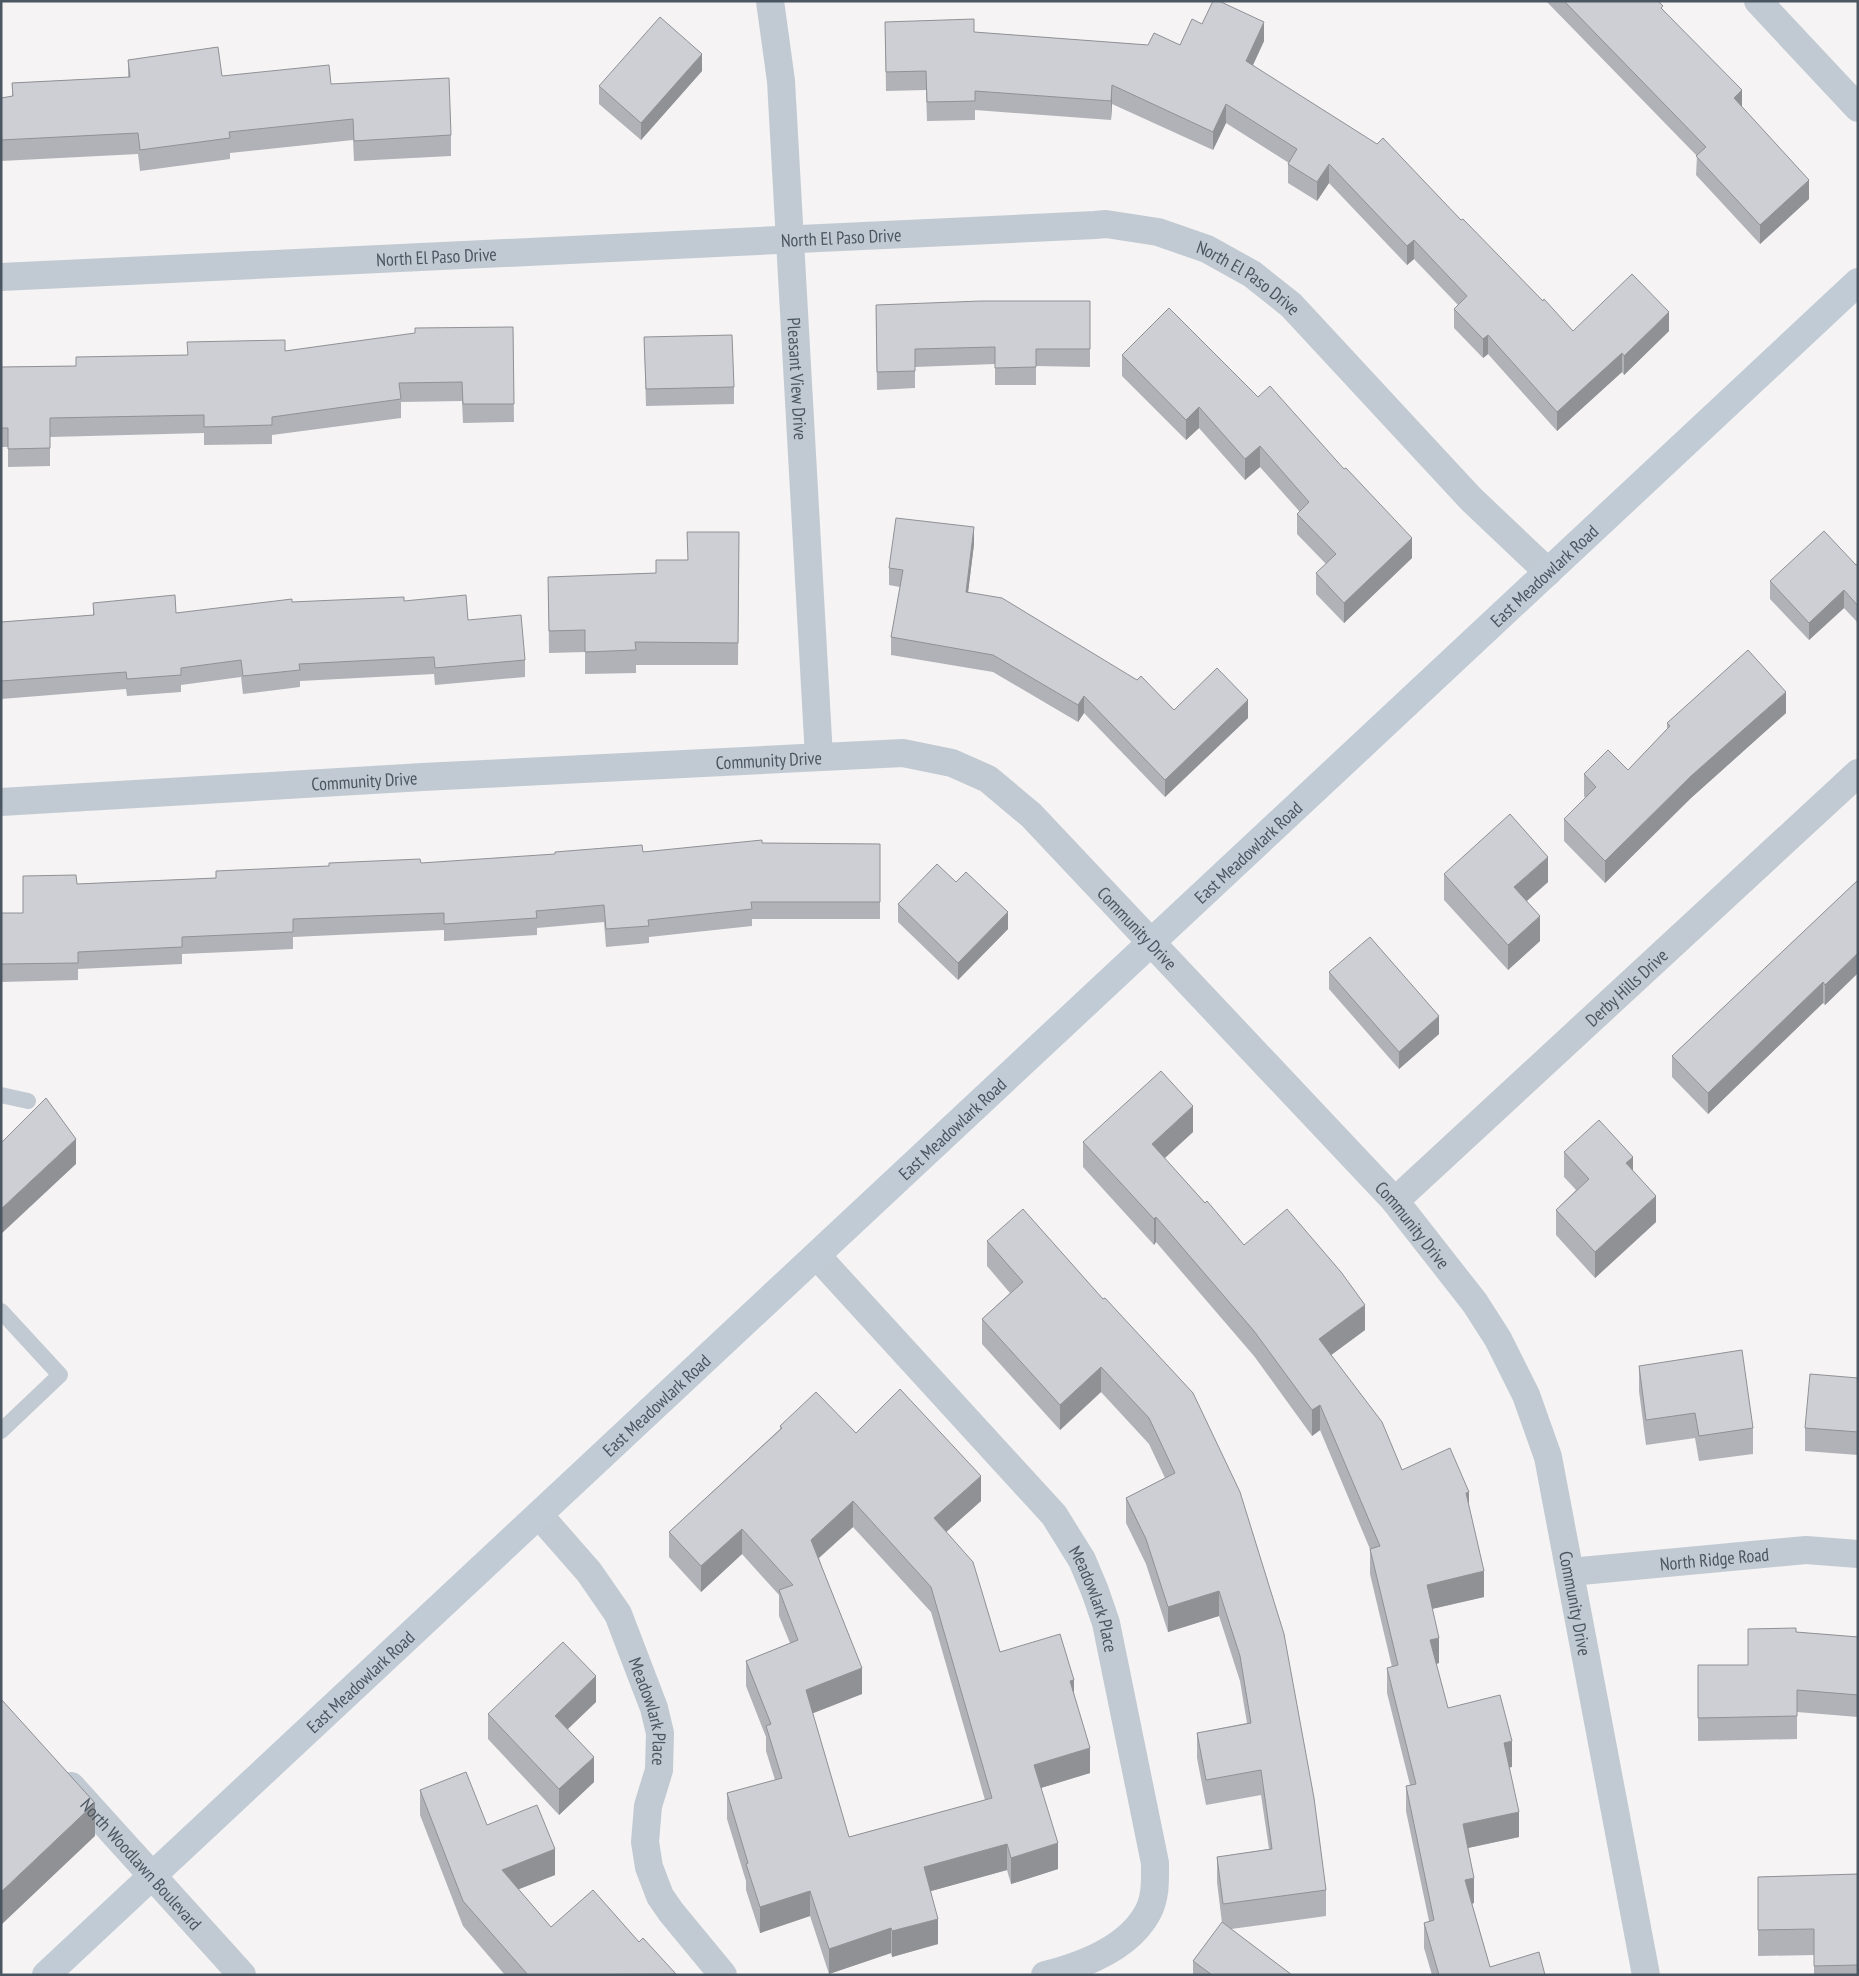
<svg xmlns="http://www.w3.org/2000/svg" width="1859" height="1976" font-family="'PT Sans Narrow',sans-serif">
<style>
.lines{fill:none;stroke-linecap:round;stroke-linejoin:round}
.service{stroke:#c1cad2;stroke-width:16}
.minor{stroke:#c1cad2;stroke-width:28}
.tertiary{stroke:#c1cad2;stroke-width:28}
.secondary{stroke:#c1cbd6;stroke-width:28}
.wall{fill:#b0b2b7;fill-rule:evenodd}
.shaded-wall{fill:#909195}
.building{fill:#cdcfd5;stroke:#909195;fill-rule:evenodd}
.labels{text-anchor:middle;dominant-baseline:central;stroke-width:4.5;stroke-linejoin:round;paint-order:stroke}
.street-label{font-size:18px;fill:#4a5661;stroke:#fff}
</style>
<rect width="100%" height="100%" fill="#f5f3f3"/>
<g class="lines">
<!-- service -->
<path class="service" d="M 1,1095 L 28,1101
M 1,1311 L 60,1375 L 1,1431"/>
<!-- minor -->
<g class="minor">
<path id="s1" d="M 770,1 L 781,81 L 819,757"/>
<path d="M 1758,1 L 1858,108"/>
<path id="s2" d="M 1,277 L 1095,225 L 1106,224 L 1158,232 L 1207,249 L 1252,274 L 1291,305 L 1471,499 L 1548,572"/>
<path id="s3" d="M 1,802 L 423,777 L 903,753 L 952,763 L 988,779 L 1031,815 L 1395,1201 L 1475,1303 L 1498,1339 L 1526,1395 L 1548,1457 L 1646,1975"/>
<path id="s4" d="M 1395,1201 L 1858,773"/>
<path id="s5" d="M 817,1256 L 1054,1515 L 1082,1560 L 1095,1591 L 1106,1623 L 1155,1863 C 1155,1880 1156,1897 1148,1912 C 1129,1948 1081,1966 1045,1975"/>
<path id="s6" d="M 539,1515 L 589,1572 L 618,1614 L 654,1708 L 660,1733 L 659,1770 L 648,1806 L 645,1842 L 649,1867 L 660,1896 L 671,1912 L 723,1975"/>
<path id="s7" d="M 1570,1572 L 1806,1550 L 1858,1554"/>
</g>
<!-- tertiary -->
<path class="tertiary" id="s8" d="M 71,1786 L 242,1975"/>
<!-- secondary -->
<path class="secondary" id="s9" d="M 46,1975 L 1858,282"/>
</g>
<!-- wall -->
<path class="wall" d="M 1546,1 L 1658,1 L 1663,10 L 1742,107 L 1809,199 L 1760,244 L 1696,175 L 1697,156 Z
M 885,22 L 974,32 L 1148,45 L 1180,45 L 1202,24 L 1264,41 L 1253,65 L 1461,220 L 1573,331 L 1669,331 L 1624,375 L 1622,372 L 1557,431 L 1488,354 L 1483,358 L 1454,328 L 1454,309 L 1458,305 L 1414,259 L 1407,265 L 1329,183 L 1317,201 L 1288,183 L 1288,164 L 1289,163 L 1226,123 L 1213,150 L 1112,104 L 1111,120 L 975,110 L 975,120 L 927,121 L 926,90 L 886,91 Z
M 128,60 L 222,76 L 331,84 L 451,135 L 451,156 L 354,161 L 353,140 L 230,153 L 230,159 L 140,171 L 138,154 L 1,161 L 1,98 L 12,96 L 12,83 L 128,77 Z
M 702,71 L 641,140 L 599,104 L 599,86 Z
M 1090,301 L 1090,367 L 1036,366 L 1036,385 L 995,385 L 995,364 L 915,367 L 915,388 L 877,390 L 876,305 Z
M 1169,308 L 1412,558 L 1344,623 L 1316,594 L 1316,573 L 1326,564 L 1297,534 L 1297,514 L 1300,512 L 1260,467 L 1245,480 L 1199,428 L 1186,440 L 1122,376 L 1122,355 Z
M 513,327 L 514,422 L 463,423 L 462,401 L 401,402 L 401,418 L 272,435 L 272,444 L 204,445 L 204,433 L 50,437 L 50,466 L 8,467 L 8,447 L 1,447 L 1,367 L 76,366 L 187,355 L 285,351 Z
M 644,337 L 734,387 L 734,404 L 646,406 Z
M 739,532 L 738,665 L 636,665 L 636,673 L 585,674 L 585,652 L 549,653 L 548,577 L 656,573 L 687,560 Z
M 974,544 L 968,592 L 1174,710 L 1248,718 L 1165,797 L 1084,713 L 1078,722 L 993,672 L 891,655 L 891,637 L 900,587 L 889,585 L 889,568 Z
M 1858,564 L 1858,623 L 1844,608 L 1809,640 L 1770,599 L 1770,581 L 1856,565 Z
M 404,601 L 468,620 L 525,660 L 525,677 L 435,685 L 434,674 L 300,681 L 300,687 L 243,694 L 241,677 L 181,685 L 181,692 L 127,696 L 126,689 L 1,699 L 1,622 L 93,615 L 93,603 L 176,613 L 292,602 Z
M 1786,713 L 1691,798 L 1605,883 L 1564,841 L 1564,819 L 1585,798 L 1584,796 L 1584,774 L 1628,770 L 1667,729 L 1667,723 Z
M 762,843 L 880,844 L 880,919 L 752,919 L 752,926 L 649,937 L 649,943 L 606,947 L 604,922 L 537,928 L 537,935 L 444,941 L 444,930 L 293,937 L 293,949 L 182,954 L 182,964 L 78,969 L 78,980 L 1,982 L 1,913 L 23,913 L 77,884 L 216,878 L 421,863 L 643,852 Z
M 1444,874 L 1548,882 L 1527,901 L 1540,941 L 1508,970 L 1444,900 Z
M 1858,880 L 1858,973 L 1825,1005 L 1823,1003 L 1708,1114 L 1672,1077 L 1672,1056 Z
M 956,882 L 1008,929 L 958,980 L 898,922 L 898,904 Z
M 1329,972 L 1439,1034 L 1399,1069 L 1329,989 Z
M 1193,1132 L 1164,1158 L 1205,1203 L 1244,1245 L 1365,1330 L 1331,1355 L 1402,1470 L 1469,1506 L 1484,1597 L 1432,1609 L 1439,1663 L 1436,1664 L 1448,1708 L 1512,1767 L 1509,1767 L 1519,1837 L 1468,1848 L 1474,1903 L 1472,1904 L 1490,1967 L 1545,1975 L 1432,1975 L 1424,1948 L 1424,1923 L 1429,1921 L 1406,1811 L 1406,1786 L 1410,1785 L 1387,1693 L 1387,1668 L 1392,1667 L 1370,1574 L 1370,1549 L 1320,1430 L 1312,1436 L 1254,1356 L 1156,1242 L 1154,1245 L 1083,1167 L 1083,1142 Z
M 1564,1152 L 1633,1171 L 1656,1222 L 1595,1278 L 1556,1235 L 1556,1210 L 1576,1190 L 1564,1177 Z
M 987,1241 L 1103,1299 L 1193,1393 L 1326,1890 L 1326,1916 L 1231,1929 L 1292,1975 L 1193,1975 L 1193,1961 L 1222,1923 L 1217,1882 L 1217,1857 L 1269,1849 L 1261,1795 L 1206,1805 L 1197,1758 L 1197,1733 L 1247,1723 L 1240,1681 L 1219,1616 L 1168,1632 L 1146,1564 L 1126,1523 L 1126,1498 L 1165,1478 L 1149,1444 L 1101,1392 L 1060,1430 L 982,1344 L 982,1319 L 1010,1293 L 987,1266 Z
M 1639,1366 L 1753,1428 L 1753,1454 L 1699,1461 L 1695,1438 L 1646,1445 L 1639,1391 Z
M 1858,1378 L 1858,1455 L 1805,1451 L 1805,1428 Z
M 780,1426 L 856,1433 L 981,1501 L 946,1532 L 1000,1652 L 1074,1694 L 1090,1773 L 1041,1788 L 1058,1869 L 1011,1884 L 1007,1870 L 931,1891 L 938,1944 L 892,1957 L 891,1953 L 829,1974 L 810,1916 L 760,1933 L 746,1890 L 746,1881 L 727,1819 L 727,1793 L 775,1780 L 766,1751 L 766,1737 L 746,1686 L 746,1661 L 790,1643 L 779,1616 L 779,1595 L 742,1554 L 701,1592 L 669,1557 L 669,1532 L 780,1429 ZM 853,1527 L 931,1612 L 985,1800 L 849,1837 L 812,1713 L 862,1694 L 819,1558 Z
M 1796,1632 L 1858,1637 L 1858,1717 L 1797,1712 L 1797,1739 L 1698,1741 L 1698,1665 L 1748,1665 Z
M 596,1702 L 568,1729 L 594,1782 L 559,1815 L 488,1739 L 488,1714 Z
M 420,1790 L 487,1825 L 555,1875 L 518,1889 L 551,1927 L 639,1942 L 676,1975 L 505,1975 L 463,1926 L 420,1815 Z
M 1858,1874 L 1858,1975 L 1814,1975 L 1814,1955 L 1758,1956 L 1758,1877 Z"/>
<!-- shaded-wall -->
<path class="shaded-wall" d="M 1264,22 L 1264,41 L 1246,80 L 1246,61 Z
M 702,54 L 702,71 L 641,140 L 641,123 Z
M 1112,85 L 1112,104 L 1111,120 L 1111,101 Z
M 1742,90 L 1742,109 L 1734,98 Z
M 1226,104 L 1226,123 L 1213,150 L 1213,132 Z
M 1329,164 L 1329,183 L 1317,201 L 1317,182 Z
M 1809,180 L 1809,199 L 1760,244 L 1760,225 Z
M 1414,240 L 1414,259 L 1407,265 L 1407,246 Z
M 1669,312 L 1669,331 L 1624,375 L 1624,356 Z
M 1488,335 L 1488,354 L 1483,358 L 1483,339 Z
M 1622,353 L 1622,372 L 1557,431 L 1557,412 Z
M 1199,407 L 1199,428 L 1186,440 L 1186,420 Z
M 1260,446 L 1260,467 L 1245,480 L 1245,459 Z
M 974,527 L 974,544 L 966,609 L 966,592 Z
M 1412,538 L 1412,558 L 1344,623 L 1344,603 Z
M 1844,590 L 1844,608 L 1809,640 L 1809,623 Z
M 1786,692 L 1786,713 L 1691,798 L 1605,883 L 1605,861 L 1691,776 Z
M 1084,696 L 1084,713 L 1078,722 L 1078,705 Z
M 1248,700 L 1248,718 L 1165,797 L 1165,780 Z
M 1548,857 L 1548,882 L 1514,912 L 1514,887 Z
M 1008,912 L 1008,929 L 958,980 L 958,963 Z
M 1540,916 L 1540,941 L 1508,970 L 1508,945 Z
M 1858,953 L 1858,973 L 1825,1005 L 1825,985 Z
M 1823,982 L 1823,1003 L 1708,1114 L 1708,1093 Z
M 1439,1016 L 1439,1034 L 1399,1069 L 1399,1052 Z
M 1193,1106 L 1193,1132 L 1152,1170 L 1152,1144 Z
M 76,1139 L 76,1164 L 1,1234 L 1,1209 Z
M 1633,1157 L 1633,1182 L 1626,1163 Z
M 1656,1196 L 1656,1222 L 1595,1278 L 1595,1252 Z
M 1156,1217 L 1156,1242 L 1154,1245 L 1154,1219 Z
M 1365,1305 L 1365,1330 L 1319,1364 L 1319,1339 Z
M 1101,1367 L 1101,1392 L 1060,1430 L 1060,1405 Z
M 1320,1405 L 1320,1430 L 1312,1436 L 1312,1410 Z
M 981,1476 L 981,1501 L 934,1543 L 934,1518 Z
M 1469,1492 L 1469,1517 L 1466,1493 Z
M 853,1501 L 853,1527 L 811,1565 L 811,1540 Z
M 742,1529 L 742,1554 L 701,1592 L 701,1566 Z
M 1484,1571 L 1484,1597 L 1427,1610 L 1427,1585 Z
M 1219,1591 L 1219,1616 L 1168,1632 L 1168,1607 Z
M 1439,1638 L 1439,1663 L 1430,1666 L 1430,1640 Z
M 862,1668 L 862,1694 L 806,1716 L 806,1690 Z
M 596,1676 L 596,1702 L 555,1741 L 555,1716 Z
M 1074,1680 L 1074,1705 L 1070,1681 Z
M 1512,1741 L 1512,1767 L 1504,1769 L 1504,1743 Z
M 1090,1748 L 1090,1773 L 1034,1790 L 1034,1765 Z
M 594,1757 L 594,1782 L 559,1815 L 559,1789 Z
M 95,1803 L 95,1836 L 1,1925 L 1,1892 Z
M 1519,1812 L 1519,1837 L 1463,1849 L 1463,1824 Z
M 1058,1843 L 1058,1869 L 1011,1884 L 1011,1858 Z
M 1007,1844 L 1007,1870 L 924,1893 L 924,1867 Z
M 555,1849 L 555,1875 L 502,1896 L 502,1870 Z
M 1474,1878 L 1474,1903 L 1465,1905 L 1465,1880 Z
M 810,1891 L 810,1916 L 760,1933 L 760,1907 Z
M 938,1919 L 938,1944 L 892,1957 L 892,1931 Z
M 891,1928 L 891,1953 L 829,1974 L 829,1949 Z"/>
<!-- building -->
<path class="building" d="M 1213,1 L 1219,1 L 1264,22 L 1246,61 L 1377,144 L 1383,138 L 1461,220 L 1463,219 L 1543,301 L 1544,299 L 1573,331 L 1632,274 L 1669,312 L 1624,356 L 1622,353 L 1557,412 L 1488,335 L 1483,339 L 1454,309 L 1467,296 L 1414,240 L 1407,246 L 1329,164 L 1317,182 L 1288,164 L 1297,149 L 1226,104 L 1213,132 L 1112,85 L 1111,101 L 975,91 L 975,101 L 927,102 L 926,71 L 886,72 L 885,22 L 974,19 L 974,32 L 1148,45 L 1154,33 L 1180,45 L 1192,19 L 1202,24 Z
M 1564,1 L 1658,1 L 1663,6 L 1661,8 L 1742,90 L 1734,98 L 1809,180 L 1760,225 L 1696,156 L 1706,147 Z
M 660,17 L 702,54 L 641,123 L 599,86 Z
M 218,47 L 222,76 L 329,65 L 331,84 L 449,78 L 451,135 L 354,141 L 353,119 L 229,132 L 230,138 L 140,150 L 138,133 L 1,140 L 1,98 L 13,96 L 12,83 L 130,77 L 128,60 Z
M 981,301 L 1090,301 L 1090,349 L 1036,349 L 1036,367 L 995,368 L 995,347 L 915,349 L 915,371 L 877,372 L 876,305 Z
M 1169,308 L 1258,397 L 1270,386 L 1344,469 L 1346,468 L 1412,538 L 1344,603 L 1316,573 L 1336,554 L 1297,514 L 1309,502 L 1260,446 L 1245,459 L 1199,407 L 1186,420 L 1122,355 Z
M 513,327 L 514,404 L 463,404 L 462,382 L 399,383 L 401,399 L 272,417 L 272,425 L 204,427 L 204,415 L 50,418 L 50,448 L 8,449 L 8,428 L 1,428 L 1,367 L 76,366 L 76,357 L 188,355 L 187,342 L 285,340 L 285,351 L 415,333 L 415,328 Z
M 732,335 L 734,387 L 646,389 L 644,337 Z
M 896,518 L 974,527 L 966,592 L 1002,598 L 1137,680 L 1141,676 L 1174,710 L 1217,668 L 1248,700 L 1165,780 L 1084,696 L 1078,705 L 993,655 L 891,637 L 903,570 L 889,568 Z
M 1824,531 L 1856,565 L 1858,564 L 1858,606 L 1844,590 L 1809,623 L 1770,581 Z
M 687,532 L 739,532 L 738,643 L 635,642 L 636,650 L 585,652 L 585,630 L 549,631 L 548,577 L 656,573 L 656,560 L 688,560 Z
M 175,595 L 176,613 L 292,599 L 292,602 L 404,597 L 404,601 L 466,595 L 468,620 L 521,615 L 525,660 L 435,668 L 434,657 L 299,664 L 300,670 L 243,676 L 241,660 L 181,668 L 181,675 L 127,679 L 126,672 L 1,681 L 1,622 L 94,615 L 93,603 Z
M 1748,650 L 1786,692 L 1691,776 L 1605,861 L 1564,819 L 1596,787 L 1584,774 L 1608,750 L 1628,770 L 1670,726 L 1667,723 Z
M 1510,814 L 1548,857 L 1514,887 L 1540,916 L 1508,945 L 1444,874 Z
M 762,840 L 762,843 L 880,844 L 880,902 L 751,902 L 752,909 L 648,920 L 649,926 L 606,929 L 604,905 L 536,911 L 537,918 L 444,924 L 444,913 L 293,919 L 293,932 L 182,937 L 182,947 L 78,952 L 78,963 L 1,964 L 1,913 L 23,913 L 23,876 L 76,875 L 77,884 L 216,878 L 216,871 L 329,866 L 329,863 L 420,859 L 421,863 L 555,854 L 555,852 L 642,845 L 643,852 Z
M 937,864 L 956,882 L 966,872 L 1008,912 L 958,963 L 898,904 Z
M 1858,880 L 1858,953 L 1825,985 L 1823,982 L 1708,1093 L 1672,1056 Z
M 1370,937 L 1439,1016 L 1399,1052 L 1329,972 Z
M 1161,1071 L 1193,1106 L 1152,1144 L 1205,1203 L 1207,1201 L 1244,1245 L 1287,1209 L 1341,1272 L 1365,1305 L 1319,1339 L 1382,1422 L 1402,1470 L 1450,1448 L 1469,1492 L 1466,1493 L 1484,1571 L 1427,1585 L 1439,1638 L 1430,1640 L 1448,1708 L 1500,1695 L 1512,1741 L 1504,1743 L 1519,1812 L 1463,1824 L 1474,1878 L 1465,1880 L 1490,1967 L 1539,1952 L 1545,1975 L 1439,1975 L 1424,1923 L 1434,1920 L 1406,1786 L 1416,1784 L 1387,1668 L 1398,1665 L 1370,1549 L 1380,1546 L 1320,1405 L 1312,1410 L 1254,1331 L 1156,1217 L 1154,1219 L 1083,1142 Z
M 46,1098 L 76,1139 L 1,1209 L 1,1143 Z
M 1599,1120 L 1633,1157 L 1626,1163 L 1656,1196 L 1595,1252 L 1556,1210 L 1589,1179 L 1564,1152 Z
M 1023,1209 L 1103,1299 L 1105,1298 L 1193,1393 L 1240,1492 L 1284,1634 L 1314,1798 L 1326,1890 L 1223,1904 L 1217,1857 L 1272,1849 L 1261,1770 L 1206,1780 L 1197,1733 L 1251,1723 L 1240,1656 L 1219,1591 L 1168,1607 L 1146,1539 L 1126,1498 L 1175,1473 L 1149,1418 L 1101,1367 L 1060,1405 L 982,1319 L 1023,1282 L 987,1241 Z
M 1742,1350 L 1753,1428 L 1699,1436 L 1695,1413 L 1646,1420 L 1639,1366 Z
M 1810,1374 L 1858,1378 L 1858,1432 L 1805,1428 Z
M 900,1389 L 981,1476 L 934,1518 L 973,1562 L 1000,1652 L 1060,1634 L 1074,1680 L 1070,1681 L 1090,1748 L 1034,1765 L 1058,1843 L 1011,1858 L 1007,1844 L 924,1867 L 938,1919 L 892,1931 L 891,1928 L 829,1949 L 810,1891 L 760,1907 L 746,1864 L 748,1863 L 727,1793 L 782,1778 L 766,1726 L 771,1724 L 746,1661 L 798,1640 L 779,1590 L 793,1585 L 742,1529 L 701,1566 L 669,1532 L 782,1428 L 780,1426 L 816,1392 L 856,1433 ZM 853,1501 L 931,1587 L 992,1798 L 849,1837 L 806,1690 L 862,1668 L 811,1540 Z
M 1796,1628 L 1796,1632 L 1858,1637 L 1858,1695 L 1797,1690 L 1797,1716 L 1698,1718 L 1698,1665 L 1748,1665 L 1748,1629 Z
M 563,1642 L 596,1676 L 555,1716 L 594,1757 L 559,1789 L 488,1714 Z
M 1,1699 L 95,1803 L 1,1892 Z
M 466,1772 L 487,1825 L 537,1805 L 555,1849 L 502,1870 L 551,1927 L 593,1890 L 639,1942 L 643,1938 L 676,1974 L 528,1975 L 463,1901 L 420,1790 Z
M 1858,1874 L 1858,1965 L 1814,1966 L 1814,1929 L 1758,1930 L 1758,1877 Z
M 1222,1922 L 1292,1975 L 1212,1975 L 1193,1961 Z"/>
<g class="labels">
<!-- street labels -->
<g class="street-label">
<text stroke="none"><textPath href="#s2" startOffset="841">North El Paso Drive</textPath></text>
<text stroke="none"><textPath href="#s2" startOffset="436">North El Paso Drive</textPath></text>
<text stroke="none"><textPath href="#s2" startOffset="1261">North El Paso Drive</textPath></text>
<text stroke="none"><textPath href="#s1" startOffset="379">Pleasant View Drive</textPath></text>
<text stroke="none"><textPath href="#s9" startOffset="2050">East Meadowlark Road</textPath></text>
<text stroke="none"><textPath href="#s3" startOffset="769">Community Drive</textPath></text>
<text stroke="none"><textPath href="#s3" startOffset="364">Community Drive</textPath></text>
<text stroke="none"><textPath href="#s9" startOffset="1645">East Meadowlark Road</textPath></text>
<text stroke="none"><textPath href="#s3" startOffset="1204">Community Drive</textPath></text>
<text stroke="none"><textPath href="#s4" startOffset="315">Derby Hills Drive</textPath></text>
<text stroke="none"><textPath href="#s9" startOffset="1240">East Meadowlark Road</textPath></text>
<text stroke="none"><textPath href="#s3" startOffset="1609">Community Drive</textPath></text>
<text stroke="none"><textPath href="#s9" startOffset="835">East Meadowlark Road</textPath></text>
<text stroke="none"><textPath href="#s7" startOffset="145">North Ridge Road</textPath></text>
<text stroke="none"><textPath href="#s5" startOffset="445">Meadowlark Place</textPath></text>
<text stroke="none"><textPath href="#s3" startOffset="2029">Community Drive</textPath></text>
<text stroke="none"><textPath href="#s9" startOffset="430">East Meadowlark Road</textPath></text>
<text stroke="none"><textPath href="#s6" startOffset="230">Meadowlark Place</textPath></text>
<text stroke="none"><textPath href="#s8" startOffset="105">North Woodlawn Boulevard</textPath></text>
</g>
</g>
<!-- border -->
<rect width="1859" height="1976" fill="none" stroke="#4a5661" stroke-width="5"/>
</svg>
